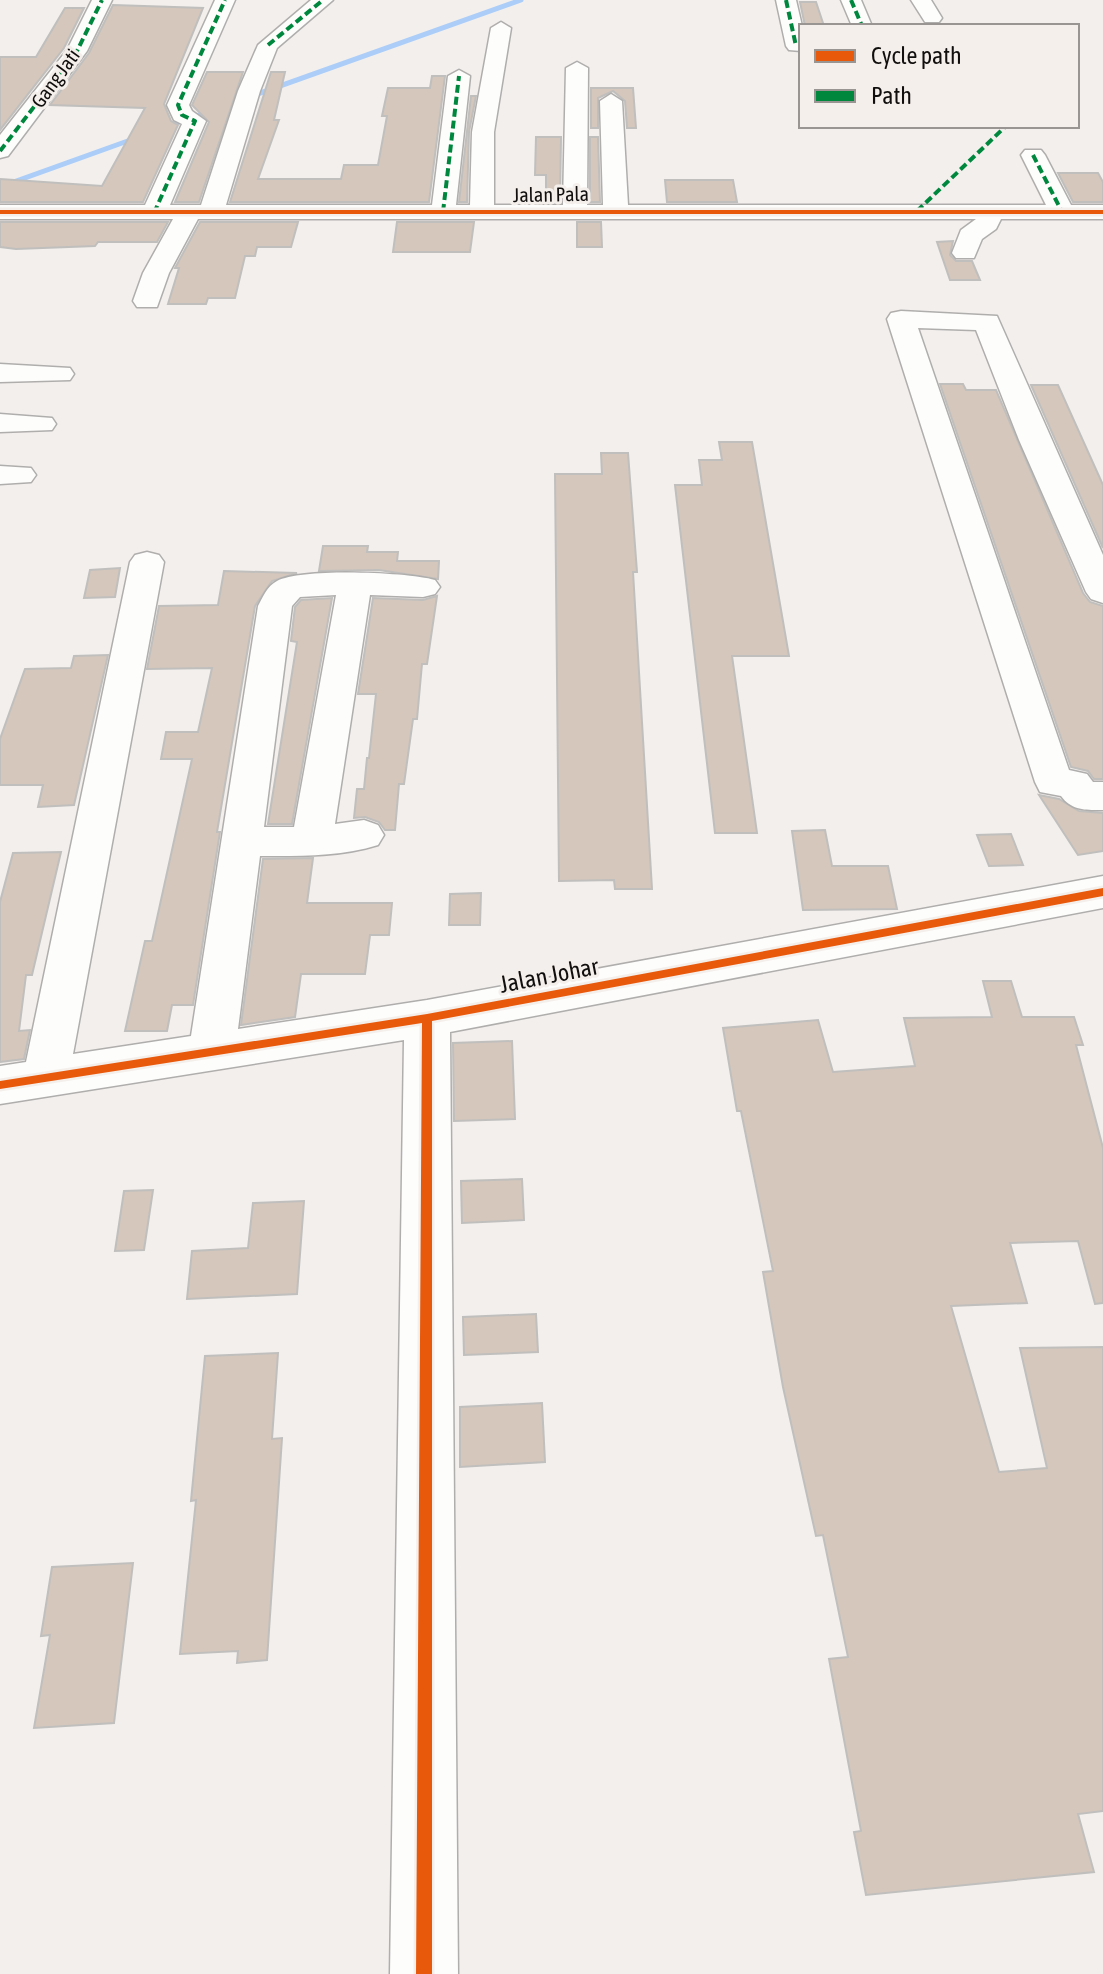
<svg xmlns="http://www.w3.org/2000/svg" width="1103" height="1974" font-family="'Asap Condensed',sans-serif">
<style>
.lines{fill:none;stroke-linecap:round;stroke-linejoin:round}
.stream{stroke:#abcdf8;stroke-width:5}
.building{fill:#d5c7bc;stroke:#c0bfbd;stroke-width:2}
.minor-casing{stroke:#b0aead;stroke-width:3}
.minor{fill:#fdfdfc;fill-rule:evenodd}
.quiet{stroke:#00873e;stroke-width:4;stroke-dasharray:8 4;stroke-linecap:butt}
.cycleway-casing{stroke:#f4efeb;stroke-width:5}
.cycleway{fill:#e8590c;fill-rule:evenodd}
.labels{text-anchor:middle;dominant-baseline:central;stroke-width:6;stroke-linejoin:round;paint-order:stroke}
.far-street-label{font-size:20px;fill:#110f0e;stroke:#f4efeb}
.street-label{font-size:24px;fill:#110f0e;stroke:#f4efeb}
</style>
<rect width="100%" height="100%" fill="#f2efed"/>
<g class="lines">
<!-- stream -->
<path class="stream" d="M 165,127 L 521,0
M 0,187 L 136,138"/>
</g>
<!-- building -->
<path class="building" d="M 800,2 L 816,2 L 824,26 L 805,26 Z
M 113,5 L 203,8 L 164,104 L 171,121 L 178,125 L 143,202 L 0,202 L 0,179 L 102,186 L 145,108 L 50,105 L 89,53 Z
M 65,8 L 84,8 L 64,48 L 0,130 L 0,57 L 36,57 Z
M 207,72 L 243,72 L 199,202 L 175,202 L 209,122 L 192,105 Z
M 271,72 L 285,72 L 274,120 L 279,120 L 258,179 L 341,179 L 344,165 L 378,165 L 387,116 L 382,116 L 388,88 L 430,88 L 432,76 L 445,76 L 429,202 L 230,202 Z
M 591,88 L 633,88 L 636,128 L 627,128 L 625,101 L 613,91 L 598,98 L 598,128 L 591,128 Z
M 471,96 L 476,96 L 469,132 L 467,202 L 459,202 Z
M 536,137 L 561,137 L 560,200 L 546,200 L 546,175 L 535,175 Z
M 590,137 L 598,137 L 600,202 L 590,202 Z
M 1058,173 L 1098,173 L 1103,182 L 1103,202 L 1073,202 Z
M 665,180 L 733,180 L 737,202 L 667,202 Z
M 0,222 L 168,222 L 157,242 L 98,242 L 95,246 L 16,249 L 0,247 Z
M 200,222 L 298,222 L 291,247 L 257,247 L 255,256 L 245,256 L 235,298 L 208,298 L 206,304 L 168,304 L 179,268 L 175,268 Z
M 397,222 L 474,222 L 470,252 L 393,252 Z
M 577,222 L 601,222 L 602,247 L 577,247 Z
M 953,241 L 950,255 L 956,261 L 972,261 L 980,280 L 950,280 L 937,242 Z
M 940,384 L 963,384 L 966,390 L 996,390 L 1083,593 L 1090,602 L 1103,606 L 1103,779 L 1094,779 L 1088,771 L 1071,767 Z
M 1031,385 L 1058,385 L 1103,485 L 1103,548 Z
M 719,442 L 752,442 L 789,656 L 732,656 L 757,833 L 715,833 L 675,485 L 702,485 L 699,460 L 722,460 Z
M 601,453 L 628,453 L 637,572 L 633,572 L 652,889 L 615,889 L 614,880 L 559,881 L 555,474 L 602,474 Z
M 323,546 L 368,546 L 367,552 L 398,552 L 397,561 L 439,561 L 438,579 L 379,570 L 319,571 Z
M 120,568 L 115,597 L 84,598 L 90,570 Z
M 224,571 L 297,573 L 272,581 L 255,606 L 217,832 L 220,832 L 193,1005 L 172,1005 L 167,1031 L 125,1031 L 145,941 L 152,941 L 192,759 L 161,759 L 166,732 L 198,732 L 212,668 L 147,669 L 159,606 L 218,605 Z
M 437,596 L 427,664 L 422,664 L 417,719 L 413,719 L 404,784 L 399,784 L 395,830 L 385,830 L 379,822 L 365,817 L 354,818 L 357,789 L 364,789 L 367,758 L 369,758 L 376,694 L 358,694 L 373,598 L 423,600 Z
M 332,598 L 292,824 L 268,824 L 297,642 L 291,641 L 295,607 L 301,600 Z
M 108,655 L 74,805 L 38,807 L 43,785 L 0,785 L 0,739 L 25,669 L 71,668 L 74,656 Z
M 1039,795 L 1059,799 L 1079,811 L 1103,813 L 1103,851 L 1078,855 Z
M 825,830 L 832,866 L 888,866 L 897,909 L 803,910 L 792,831 Z
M 1011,834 L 1023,865 L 989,866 L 977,835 Z
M 61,852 L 32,975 L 26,975 L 19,1031 L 30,1030 L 24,1059 L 0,1062 L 0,902 L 13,853 Z
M 313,858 L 307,903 L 392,903 L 389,935 L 370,935 L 365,974 L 301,974 L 295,1017 L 241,1025 L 263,859 Z
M 481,893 L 480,925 L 449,925 L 450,894 Z
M 983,981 L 1011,981 L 1022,1017 L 1074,1017 L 1083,1045 L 1076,1045 L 1103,1148 L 1103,1303 L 1095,1304 L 1078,1241 L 1010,1243 L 1027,1303 L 951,1306 L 999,1472 L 1047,1468 L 1020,1348 L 1103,1347 L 1103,1811 L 1078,1814 L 1094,1872 L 866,1895 L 854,1832 L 861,1831 L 829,1659 L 848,1657 L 823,1535 L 816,1536 L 783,1387 L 763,1272 L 773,1271 L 741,1111 L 737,1111 L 723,1028 L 818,1020 L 833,1072 L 915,1066 L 904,1018 L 992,1017 Z
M 512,1041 L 515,1119 L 454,1121 L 453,1043 Z
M 522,1179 L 524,1220 L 462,1223 L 461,1181 Z
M 153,1190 L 144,1250 L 115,1251 L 124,1191 Z
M 304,1201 L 297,1294 L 187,1299 L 192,1251 L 248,1248 L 253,1203 Z
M 536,1314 L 538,1352 L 464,1355 L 463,1317 Z
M 278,1353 L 272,1439 L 282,1438 L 267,1660 L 237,1663 L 238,1651 L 180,1654 L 196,1500 L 191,1501 L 205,1356 Z
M 542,1403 L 545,1462 L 460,1467 L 460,1407 Z
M 133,1563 L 114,1723 L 34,1728 L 50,1635 L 41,1636 L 52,1567 Z"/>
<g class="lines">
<!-- minor casing -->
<g class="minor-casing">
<path id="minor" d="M 92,0 L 112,0 L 87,51 L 8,156 L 0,158 L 0,135 L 67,50 Z
M 215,0 L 235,0 L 189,105 L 192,111 L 206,121 L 170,205 L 201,205 L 238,91 L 258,45 L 311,0 L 333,0 L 277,48 L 260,91 L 226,205 L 432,205 L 448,76 L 459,70 L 470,76 L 456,205 L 470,205 L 472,132 L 491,28 L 501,22 L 511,28 L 494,132 L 494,205 L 563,205 L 566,68 L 577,62 L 588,68 L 587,205 L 603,205 L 600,101 L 611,94 L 622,101 L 628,205 L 1046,205 L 1021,155 L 1025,150 L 1041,150 L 1045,155 L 1071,205 L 1103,205 L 1103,219 L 1001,219 L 996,229 L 982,239 L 974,258 L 956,258 L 952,253 L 961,230 L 976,219 L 198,219 L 169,273 L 157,307 L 137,307 L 133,301 L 143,273 L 173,219 L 0,219 L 0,205 L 145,205 L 182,124 L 174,120 L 167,105 Z
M 776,0 L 796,0 L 802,26 L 801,51 L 789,50 L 786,46 Z
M 841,0 L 861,0 L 872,26 L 852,26 Z
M 911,0 L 931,0 L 942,18 L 939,22 L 925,22 Z
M 901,311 L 997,316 L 1103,555 L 1103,603 L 1091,599 L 1086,592 L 1019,440 L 976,330 L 918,328 L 1069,770 L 1087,774 L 1093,782 L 1103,782 L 1103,810 C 1086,810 1072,811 1061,796 L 1040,792 L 1035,782 L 887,319 L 891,313 Z
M 0,364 L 70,368 L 74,374 L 70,380 L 0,382 Z
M 0,414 L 52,418 L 56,424 L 52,430 L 0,432 Z
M 0,466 L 31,468 L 36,475 L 31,482 L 0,484 Z
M 147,552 L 159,555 L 164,562 L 73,1054 L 191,1036 L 258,606 C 263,597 267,586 277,581 C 302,568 406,572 435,580 L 440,587 L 435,594 L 423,597 L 370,595 L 335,824 L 364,820 L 378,825 L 384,835 L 378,845 C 340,857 299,856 260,856 L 238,1029 L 427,1000 L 1103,876 L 1103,908 L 450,1032 L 458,1974 L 390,1974 L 404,1040 L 0,1104 L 0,1066 L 26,1062 L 130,562 L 135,555 ZM 336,595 L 294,827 L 264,827 L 292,606 L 300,597 Z"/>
</g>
<!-- minor -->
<use href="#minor" class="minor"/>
<!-- quiet -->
<path class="quiet" d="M 786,0 L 796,46
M 851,0 L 862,26
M 268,45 L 323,0
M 0,151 L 77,51 L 102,0
M 1033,155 L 1062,212
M 917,211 L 1006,126
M 443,212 L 459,76
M 154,213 L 195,121 L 182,115 L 178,105 L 225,0"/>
<!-- cycleway casing -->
<g class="cycleway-casing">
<path id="cycleway" d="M 0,210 L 1103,210 L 1103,214 L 0,214 Z
M 1103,888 L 1103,896 L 432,1021 L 432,1974 L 416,1974 L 422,1023 L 0,1089 L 0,1081 L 427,1014 Z"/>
</g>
<!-- cycleway -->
<use href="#cycleway" class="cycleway"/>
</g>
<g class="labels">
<!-- far-street labels -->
<g class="far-street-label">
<text transform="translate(55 78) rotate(-54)">Gang Jati</text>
<text transform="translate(551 194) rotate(-1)">Jalan Pala</text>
</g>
<!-- street labels -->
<g class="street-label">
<text transform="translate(549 975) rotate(-11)">Jalan Johar</text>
</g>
</g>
<!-- legend -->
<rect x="799" y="24" width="280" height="104" fill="#f4efeb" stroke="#999593" stroke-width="2"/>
<rect x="815" y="50" width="40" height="12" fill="#e8590c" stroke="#999593" stroke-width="2"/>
<text x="871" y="64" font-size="24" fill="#110f0e">Cycle path</text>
<rect x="815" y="90" width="40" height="12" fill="#00873e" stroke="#999593" stroke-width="2"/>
<text x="871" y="104" font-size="24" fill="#110f0e">Path</text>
</svg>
